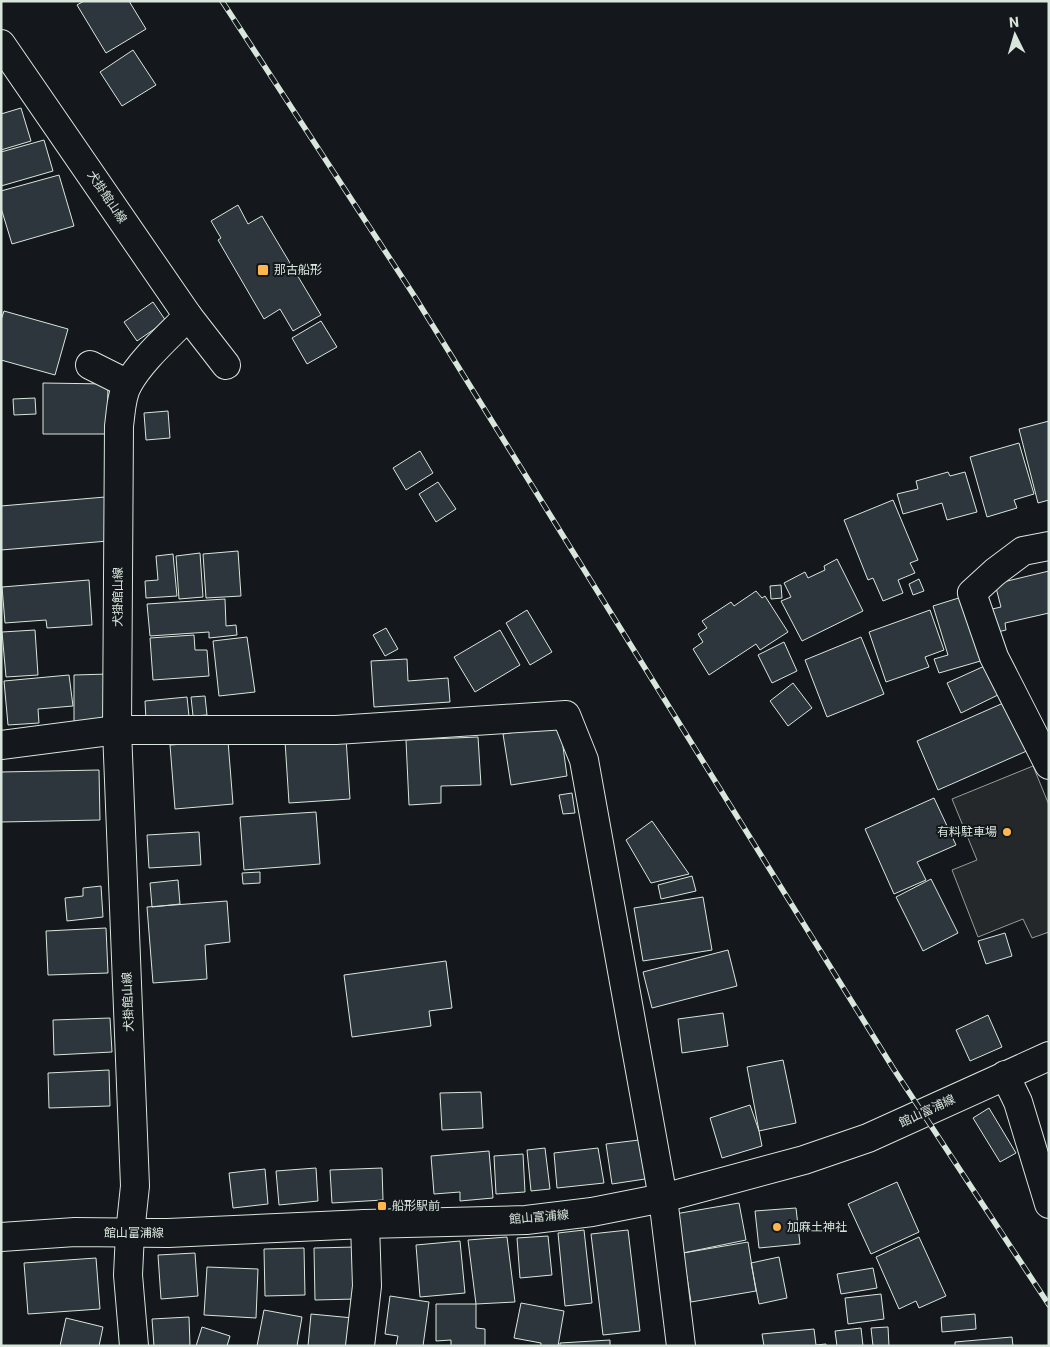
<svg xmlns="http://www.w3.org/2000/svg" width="1050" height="1347" font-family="Roboto,'Noto Sans JP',sans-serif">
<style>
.parking{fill:#24282b;stroke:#939e99}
.building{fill:#2c363c;stroke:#d8e6dc}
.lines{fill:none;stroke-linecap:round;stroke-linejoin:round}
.minor-casing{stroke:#d8e6dc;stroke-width:30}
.tertiary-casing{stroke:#d8e6dc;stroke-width:30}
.secondary-casing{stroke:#d8e6dc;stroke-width:30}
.minor{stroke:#14181c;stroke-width:28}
.tertiary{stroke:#14181c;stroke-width:28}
.secondary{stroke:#14181c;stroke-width:28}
.rail-casing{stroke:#d8e6dc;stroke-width:5.5}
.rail{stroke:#14181c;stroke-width:4;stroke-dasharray:11;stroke-linecap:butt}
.poi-dot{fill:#ffb74d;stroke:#14181c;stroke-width:2}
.labels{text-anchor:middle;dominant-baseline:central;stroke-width:4;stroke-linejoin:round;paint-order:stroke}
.street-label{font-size:12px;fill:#d8e6dc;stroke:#14181c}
.poi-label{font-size:12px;fill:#d8e6dc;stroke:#14181c;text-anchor:start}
</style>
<rect width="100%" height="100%" fill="#14181c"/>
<!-- parking -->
<path class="parking" d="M 1033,766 L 1049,805 L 1049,932 L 1032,938 L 1023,919 L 978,937 L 952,870 L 977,860 L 952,799 Z"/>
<!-- building -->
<path class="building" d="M 84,1 L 129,1 L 146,29 L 106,53 L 77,5 Z
M 133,50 L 156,85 L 122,106 L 100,72 Z
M 21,108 L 31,141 L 1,150 L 1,114 Z
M 44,140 L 53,171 L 1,186 L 1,152 Z
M 59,175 L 74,226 L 12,244 L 1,208 L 1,191 Z
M 238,205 L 248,224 L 262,216 L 321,315 L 293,331 L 280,309 L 264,319 L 218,240 L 221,238 L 211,221 Z
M 153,302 L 166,321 L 137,341 L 124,322 Z
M 4,311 L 68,329 L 55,375 L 1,360 L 1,320 Z
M 321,321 L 337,347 L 307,364 L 292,338 Z
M 43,383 L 108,384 L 107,434 L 43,434 Z
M 35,398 L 36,414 L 14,415 L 13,399 Z
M 168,411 L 170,438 L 146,440 L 144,413 Z
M 1049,421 L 1049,500 L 1038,503 L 1019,429 Z
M 1019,443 L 1034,494 L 1014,500 L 1017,508 L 987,517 L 970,457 Z
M 420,451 L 433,473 L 406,490 L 393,468 Z
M 948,472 L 950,476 L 965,472 L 977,512 L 947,520 L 942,503 L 903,514 L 897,494 L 918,489 L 916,481 Z
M 438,482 L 456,509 L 436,522 L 419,494 Z
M 105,497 L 108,541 L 1,550 L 1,506 Z
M 893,500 L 918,560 L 910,563 L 915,573 L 898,580 L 903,593 L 883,601 L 873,578 L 868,580 L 844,520 Z
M 238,551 L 241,596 L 206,598 L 203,554 Z
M 200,553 L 203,597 L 179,599 L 176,556 Z
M 173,554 L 177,596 L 146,598 L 145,581 L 158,580 L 156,556 Z
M 837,559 L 863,611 L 802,641 L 781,601 L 791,597 L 784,583 L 805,572 L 808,578 L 825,570 L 824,566 Z
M 1049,571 L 1049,613 L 1005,623 L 1006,630 L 993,633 L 988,610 L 1001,607 L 995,584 Z
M 919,579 L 924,591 L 913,595 L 909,584 Z
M 89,580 L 92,625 L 47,628 L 46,620 L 5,623 L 2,587 Z
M 781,585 L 782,598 L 771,599 L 770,586 Z
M 756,591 L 762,598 L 765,596 L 788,632 L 760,650 L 756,644 L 709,675 L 693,649 L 703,642 L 698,634 L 707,628 L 702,621 L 731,602 L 734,606 Z
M 965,596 L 984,660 L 939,673 L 934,659 L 948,655 L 933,606 Z
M 225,599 L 226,626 L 236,625 L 237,635 L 209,638 L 209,632 L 150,636 L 147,604 Z
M 527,610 L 552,652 L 530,665 L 506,623 Z
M 930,610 L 944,650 L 925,657 L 929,667 L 886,682 L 869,632 Z
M 386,628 L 398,649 L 385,656 L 373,635 Z
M 35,630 L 38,675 L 6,677 L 2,632 Z
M 500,630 L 520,665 L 475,692 L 454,657 Z
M 194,635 L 195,650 L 207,650 L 209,676 L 153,680 L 150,638 Z
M 247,637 L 255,692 L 219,696 L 213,641 Z
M 861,637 L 884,694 L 827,717 L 805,660 Z
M 784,642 L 797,671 L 772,683 L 758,655 Z
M 407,659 L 408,681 L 448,678 L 450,702 L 374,707 L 371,661 Z
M 989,664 L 1002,693 L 961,713 L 947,683 Z
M 109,674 L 110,728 L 74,728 L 74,675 Z
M 69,675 L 73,706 L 38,709 L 39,723 L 8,725 L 4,681 Z
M 793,683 L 812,708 L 788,726 L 770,701 Z
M 205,696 L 207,715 L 193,716 L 191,697 Z
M 187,697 L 189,716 L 146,720 L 145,701 Z
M 1008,701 L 1029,750 L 938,790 L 917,741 Z
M 560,725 L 567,776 L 511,785 L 503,734 Z
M 478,737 L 481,785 L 441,786 L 441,803 L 409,805 L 406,740 Z
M 346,738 L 350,799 L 289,803 L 285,741 Z
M 228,741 L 233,804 L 175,809 L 170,745 Z
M 99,770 L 100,820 L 1,822 L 1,772 Z
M 572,793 L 575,813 L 563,814 L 559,795 Z
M 934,798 L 956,845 L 917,862 L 926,880 L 894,894 L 865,829 Z
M 316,812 L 320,864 L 244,870 L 240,817 Z
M 652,821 L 689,874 L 651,883 L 626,840 Z
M 199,832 L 201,865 L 149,868 L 147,835 Z
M 260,872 L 260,883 L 243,884 L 242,873 Z
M 692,876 L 696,891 L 661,899 L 658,885 Z
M 931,879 L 958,933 L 923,951 L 896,897 Z
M 178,880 L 180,904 L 152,907 L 150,883 Z
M 101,886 L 103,917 L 67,921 L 65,898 L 83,896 L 83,888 Z
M 703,897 L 712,950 L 643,961 L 634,908 Z
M 227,901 L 230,942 L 205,945 L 207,979 L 153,983 L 147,907 Z
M 106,928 L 108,973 L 48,975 L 46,931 Z
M 1005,933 L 1012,956 L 986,964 L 978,941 Z
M 728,950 L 737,986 L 652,1008 L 643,972 Z
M 446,961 L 452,1008 L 429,1011 L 431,1026 L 352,1037 L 344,975 Z
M 723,1013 L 728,1046 L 682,1053 L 678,1019 Z
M 988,1015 L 1002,1047 L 970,1061 L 956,1030 Z
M 110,1018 L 112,1052 L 54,1055 L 53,1020 Z
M 783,1060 L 796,1123 L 759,1131 L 747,1067 Z
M 109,1070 L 110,1106 L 49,1108 L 48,1073 Z
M 481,1092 L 483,1128 L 442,1130 L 440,1093 Z
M 750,1105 L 759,1131 L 762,1146 L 722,1158 L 710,1118 Z
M 989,1108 L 1016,1153 L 1000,1162 L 973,1118 Z
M 639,1140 L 645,1179 L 612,1184 L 606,1144 Z
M 545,1148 L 550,1189 L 531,1191 L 527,1150 Z
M 598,1148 L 604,1183 L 557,1188 L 554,1153 Z
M 489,1151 L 493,1198 L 460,1201 L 460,1192 L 434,1194 L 431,1156 Z
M 523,1154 L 525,1192 L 496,1194 L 494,1156 Z
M 316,1168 L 318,1201 L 279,1205 L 276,1171 Z
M 382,1168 L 383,1200 L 332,1203 L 330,1170 Z
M 265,1169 L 268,1204 L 233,1208 L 229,1173 Z
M 897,1182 L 919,1232 L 871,1254 L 848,1204 Z
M 739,1203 L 746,1240 L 683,1253 L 675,1214 Z
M 796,1208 L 800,1244 L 759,1248 L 755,1211 Z
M 584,1230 L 592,1303 L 565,1306 L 558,1233 Z
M 628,1230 L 640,1331 L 603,1335 L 591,1234 Z
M 548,1236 L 552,1275 L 520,1278 L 517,1238 Z
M 507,1237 L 515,1302 L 476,1304 L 468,1240 Z
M 919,1237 L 946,1296 L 919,1308 L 916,1301 L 899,1309 L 876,1257 Z
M 460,1241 L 465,1293 L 420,1297 L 416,1245 Z
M 748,1242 L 756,1291 L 691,1302 L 683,1253 Z
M 355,1247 L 356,1299 L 315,1300 L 314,1248 Z
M 304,1248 L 305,1295 L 265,1296 L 264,1249 Z
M 195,1253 L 198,1296 L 161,1299 L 158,1255 Z
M 779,1257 L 787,1298 L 759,1304 L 751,1263 Z
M 96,1258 L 100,1309 L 28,1314 L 24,1263 Z
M 207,1267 L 258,1269 L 256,1318 L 204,1315 Z
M 873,1268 L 877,1288 L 841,1294 L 837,1274 Z
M 881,1294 L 884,1319 L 848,1324 L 845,1298 Z
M 390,1296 L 429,1302 L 423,1346 L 396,1346 L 398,1336 L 385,1334 Z
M 521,1303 L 564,1311 L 558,1346 L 541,1346 L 541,1343 L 514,1338 Z
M 436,1304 L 476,1304 L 476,1328 L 485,1329 L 485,1346 L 451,1346 L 451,1340 L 436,1341 Z
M 264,1310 L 302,1317 L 297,1346 L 257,1346 Z
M 311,1314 L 353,1318 L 350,1346 L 308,1346 Z
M 975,1314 L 976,1329 L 942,1332 L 941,1317 Z
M 189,1317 L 190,1346 L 154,1346 L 152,1319 Z
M 66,1318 L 103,1327 L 99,1346 L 60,1346 Z
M 202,1327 L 230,1336 L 227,1346 L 196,1346 Z
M 888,1327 L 889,1346 L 873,1346 L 871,1328 Z
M 861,1328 L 863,1346 L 837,1346 L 835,1331 Z
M 814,1329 L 816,1345 L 826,1344 L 826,1346 L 764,1346 L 762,1334 Z
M 1012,1337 L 1013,1346 L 955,1346 L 955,1342 Z
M 610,1340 L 610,1346 L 560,1346 L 560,1343 Z"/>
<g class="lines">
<!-- minor casing -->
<g class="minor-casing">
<path id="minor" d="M 188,316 L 226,365
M 90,365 L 128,384
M 1049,546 L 1023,551 L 995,572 L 972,593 L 994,657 L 1049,765
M 1,745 L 117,730 L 336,730 L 566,715 L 584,760 L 663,1198 L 681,1346
M 1005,1075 L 1018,1102 L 1049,1204
M 360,1346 L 367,1286 L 365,1224"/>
</g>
<!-- tertiary casing -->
<g class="tertiary-casing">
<path id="tertiary" d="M 130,1233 L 128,1275 L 134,1346"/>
</g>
<!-- secondary casing -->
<g class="secondary-casing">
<path id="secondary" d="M 1,44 L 188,316 C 169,336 142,359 128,384 C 121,396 121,412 119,426 L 117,730 L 135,1186 L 130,1233
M 1,1237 L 75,1232 L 168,1233 L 365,1224 L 526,1220 L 592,1212 L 663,1198 L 804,1160 L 868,1138 L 1049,1056"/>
</g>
<!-- minor -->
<use href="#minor" class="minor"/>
<!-- tertiary -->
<use href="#tertiary" class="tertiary"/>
<!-- secondary -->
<use href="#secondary" class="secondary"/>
<!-- rail casing -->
<g class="rail-casing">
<path id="rail" d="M 222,1 L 415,297 L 893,1068 L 1049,1305"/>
</g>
<!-- rail -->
<use href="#rail" class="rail"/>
</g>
<!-- markers -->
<g class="poi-dot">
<rect x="257" y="264" width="12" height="12" rx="2.5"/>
<circle cx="1007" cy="832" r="5"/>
<rect x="377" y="1201" width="10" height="10" rx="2.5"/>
<circle cx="777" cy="1227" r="5"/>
</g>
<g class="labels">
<!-- street labels -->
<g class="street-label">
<text transform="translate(107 197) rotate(56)">犬掛館山線</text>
<text transform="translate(118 597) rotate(-90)">犬掛館山線</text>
<text transform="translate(128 1002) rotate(-92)">犬掛館山線</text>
<text transform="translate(927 1111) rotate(-25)">館山富浦線</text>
<text transform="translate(539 1217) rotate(-5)">館山富浦線</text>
<text x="134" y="1233">館山富浦線</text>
</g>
<!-- poi labels -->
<g class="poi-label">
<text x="274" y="270">那古船形</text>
<text x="997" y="832" text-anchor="end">有料駐車場</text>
<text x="392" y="1206">船形駅前</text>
<text x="787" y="1227">加麻土神社</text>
</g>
</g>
<!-- border -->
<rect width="1050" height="1347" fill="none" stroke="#d8e6dc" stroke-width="5"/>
<!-- north arrow -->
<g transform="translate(1015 35) rotate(355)" stroke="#14181c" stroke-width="4" paint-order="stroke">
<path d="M0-4L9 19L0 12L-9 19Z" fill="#d8e6dc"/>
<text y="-8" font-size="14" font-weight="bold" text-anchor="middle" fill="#d8e6dc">N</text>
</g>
</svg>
